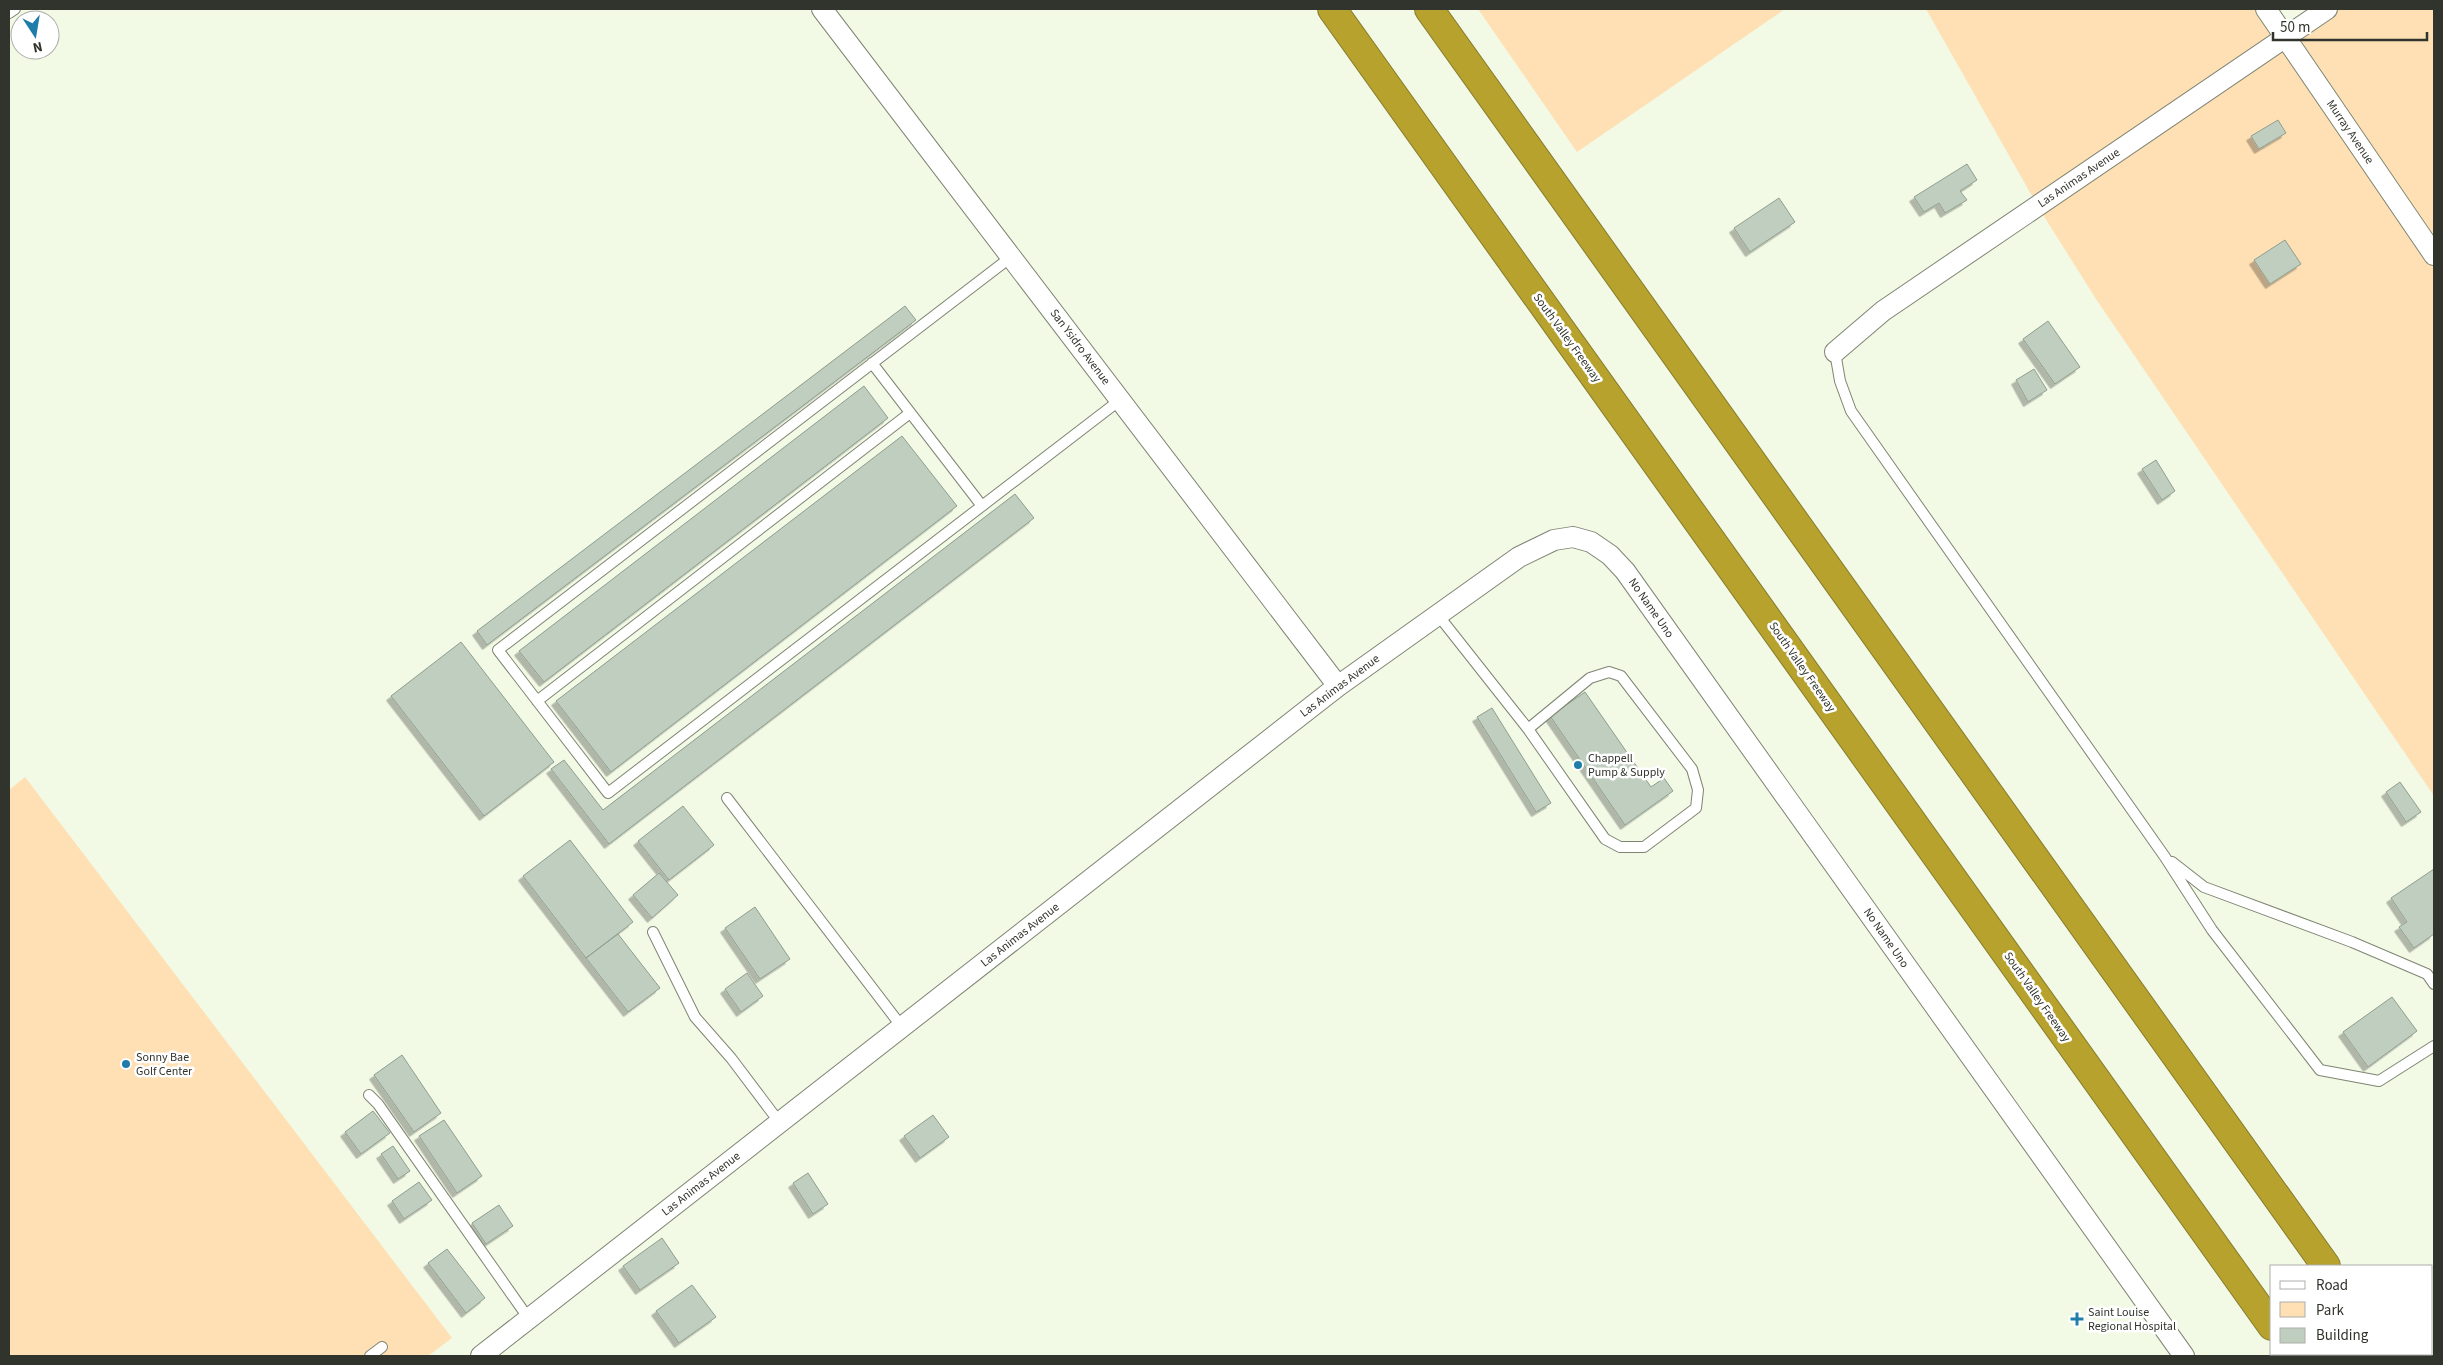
<svg xmlns="http://www.w3.org/2000/svg" width="2443" height="1365" font-family="'Source Sans 3',sans-serif">
<style>
.green{fill:#fee0b4}
.building{fill:#bfcebe;stroke:#8f9e8f;filter:url(#shadow)}
.lines{fill:none;stroke-linecap:round;stroke-linejoin:round}
.service-casing{stroke:#7f8573;stroke-width:12}
.minor-casing{stroke:#7f8573;stroke-width:22}
.motorway-casing{stroke:#877c2d;stroke-width:30}
.service{stroke:#fff;stroke-width:10}
.minor{stroke:#fff;stroke-width:20}
.motorway{stroke:#b6a22d;stroke-width:28}
.poi-dot{fill:#1f7daa;stroke:#fff;stroke-width:2}
.labels{text-anchor:middle;dominant-baseline:central;stroke-width:5;stroke-linejoin:round;paint-order:stroke}
.street-label{font-size:12px;fill:#31342c;stroke:#fff}
.poi-label{font-size:12px;fill:#31342c;stroke:#fff;text-anchor:start}
</style>
<defs>
<filter id="shadow"><feDropShadow dx="-4.5" dy="4.5" stdDeviation="0" flood-color="#0004"/></filter>
</defs>
<rect width="100%" height="100%" fill="#f2f9e5"/>
<!-- green -->
<path class="green" d="M 1478,9 L 1785,9 L 1577,152 Z
M 1926,9 L 2257,9 L 2273,33 L 2311,9 L 2434,9 L 2434,796 L 2096,299 L 2040,210 Z
M 25,777 L 452,1338 L 428,1356 L 9,1356 L 9,790 Z"/>
<!-- building -->
<path class="building" d="M 2278,120 L 2286,133 L 2259,149 L 2251,136 Z
M 1967,164 L 1977,180 L 1960,191 L 1967,200 L 1945,213 L 1939,203 L 1924,212 L 1914,197 Z
M 1779,198 L 1795,222 L 1750,252 L 1734,228 Z
M 2285,240 L 2301,264 L 2270,284 L 2254,260 Z
M 905,306 L 916,320 L 487,645 L 477,631 Z
M 2048,321 L 2080,367 L 2055,384 L 2023,339 Z
M 2034,369 L 2047,390 L 2028,402 L 2016,380 Z
M 864,386 L 888,418 L 544,682 L 519,651 Z
M 902,436 L 957,506 L 611,772 L 556,701 Z
M 2156,460 L 2175,491 L 2162,500 L 2142,469 Z
M 1015,494 L 1034,518 L 609,844 L 551,769 L 564,760 L 603,810 Z
M 461,642 L 554,762 L 484,816 L 391,696 Z
M 1585,692 L 1651,787 L 1664,778 L 1673,791 L 1625,825 L 1550,716 Z
M 1492,708 L 1551,803 L 1536,812 L 1477,717 Z
M 2400,782 L 2421,812 L 2406,822 L 2386,792 Z
M 683,806 L 714,845 L 669,880 L 638,841 Z
M 570,840 L 633,922 L 586,958 L 523,876 Z
M 2434,869 L 2434,934 L 2414,948 L 2399,927 L 2407,922 L 2391,898 Z
M 659,873 L 678,895 L 652,918 L 633,895 Z
M 755,907 L 790,959 L 760,979 L 725,928 Z
M 618,934 L 660,988 L 628,1012 L 586,958 Z
M 747,973 L 763,996 L 741,1012 L 725,989 Z
M 2392,997 L 2417,1031 L 2368,1067 L 2343,1032 Z
M 402,1055 L 441,1113 L 414,1132 L 374,1075 Z
M 373,1111 L 390,1133 L 361,1154 L 345,1132 Z
M 933,1115 L 949,1137 L 920,1158 L 904,1136 Z
M 444,1120 L 482,1176 L 457,1193 L 419,1136 Z
M 393,1146 L 410,1171 L 398,1179 L 381,1154 Z
M 808,1173 L 828,1204 L 813,1214 L 793,1183 Z
M 419,1182 L 432,1200 L 404,1219 L 392,1201 Z
M 499,1205 L 513,1226 L 486,1244 L 472,1223 Z
M 662,1238 L 679,1263 L 640,1290 L 623,1266 Z
M 447,1249 L 485,1298 L 466,1313 L 428,1263 Z
M 692,1285 L 716,1317 L 679,1343 L 656,1311 Z"/>
<g class="lines">
<!-- service casing -->
<g class="service-casing">
<path id="service" d="M 9,13 L 15,9
M 1011,257 L 498,650 L 608,793 L 1120,400
M 1835,352 L 1840,381 L 1851,411 L 2165,857 L 2212,930 L 2320,1070 L 2379,1081 L 2434,1046
M 872,363 L 982,506
M 1438,615 L 1528,729 L 1605,839 L 1620,847 L 1644,847 L 1696,808 L 1698,790 L 1692,769 L 1621,676 L 1609,672 L 1590,678 L 1528,729
M 537,701 L 910,413
M 727,798 L 902,1027
M 2172,862 L 2204,887 L 2352,942 L 2427,974 L 2434,984
M 653,932 L 695,1017 L 731,1058 L 780,1123
M 369,1095 L 378,1104 L 529,1319
M 370,1356 L 382,1347"/>
</g>
<!-- minor casing -->
<g class="minor-casing">
<path id="minor" d="M 822,9 L 1338,686
M 2266,9 L 2434,255
M 1835,352 L 1883,311 L 2327,9
M 481,1356 L 1338,686 L 1519,557 L 1554,540 L 1573,537 L 1591,542 L 1610,555 L 1625,571 L 2184,1356"/>
</g>
<!-- motorway casing -->
<g class="motorway-casing">
<path id="motorway" d="M 1332,9 L 2272,1326
M 1429,9 L 2326,1266
M 2292,1354 L 2293,1356
M 2388,1354 L 2390,1356"/>
</g>
<!-- service -->
<use href="#service" class="service"/>
<!-- minor -->
<use href="#minor" class="minor"/>
<!-- motorway -->
<use href="#motorway" class="motorway"/>
</g>
<!-- markers -->
<g class="poi-dot">
<circle cx="1578" cy="765" r="5"/>
<circle cx="126" cy="1064" r="5"/>
<path d="M2074.5 1311.5h5v5h5v5h-5v5h-5v-5h-5v-5h5z"/>
</g>
<g class="labels">
<!-- street labels -->
<g class="street-label">
<text transform="translate(2350 132) rotate(56)">Murray Avenue</text>
<text transform="translate(2079 178) rotate(-34)">Las Animas Avenue</text>
<text transform="translate(1567 338) rotate(54)">South Valley Freeway</text>
<text transform="translate(1080 347) rotate(53)">San Ysidro Avenue</text>
<text transform="translate(1651 608) rotate(55)">No Name Uno</text>
<text transform="translate(1802 667) rotate(55)">South Valley Freeway</text>
<text transform="translate(1340 686) rotate(-37)">Las Animas Avenue</text>
<text transform="translate(1020 935) rotate(-38)">Las Animas Avenue</text>
<text transform="translate(1886 938) rotate(55)">No Name Uno</text>
<text transform="translate(2037 997) rotate(55)">South Valley Freeway</text>
<text transform="translate(701 1184) rotate(-38)">Las Animas Avenue</text>
</g>
<!-- poi labels -->
<g class="poi-label">
<text x="1588" y="758">Chappell<tspan x="1588" dy="14">Pump &amp; Supply</tspan></text>
<text x="136" y="1057">Sonny Bae<tspan x="136" dy="14">Golf Center</tspan></text>
<text x="2088" y="1312">Saint Louise<tspan x="2088" dy="14">Regional Hospital</tspan></text>
</g>
</g>
<!-- border -->
<rect width="2443" height="1365" fill="none" stroke="#31342c" stroke-width="20"/>
<!-- legend -->
<rect x="2270" y="1265" width="162" height="90" fill="#ffffff" stroke="#adaeab"/>
<rect x="2280" y="1281" width="25" height="8" fill="#ffffff" stroke="#adaeab"/>
<text x="2316" y="1290" font-size="15" fill="#31342c">Road</text>
<rect x="2280" y="1302" width="25" height="15" fill="#fee0b4" stroke="#adaeab"/>
<text x="2316" y="1315" font-size="15" fill="#31342c">Park</text>
<rect x="2280" y="1328" width="25" height="15" fill="#bfcebe" stroke="#adaeab"/>
<text x="2316" y="1340" font-size="15" fill="#31342c">Building</text>
<!-- north arrow -->
<g transform="translate(35 35) rotate(168)"><circle r="24" fill="#ffffff" stroke="#adaeab"/>
<path d="M0-4L9 19L0 12L-9 19Z" fill="#1f7daa"/>
<text y="-8" font-size="14" font-weight="bold" text-anchor="middle" fill="#31342c">N</text>
</g>
<!-- scale -->
<path d="M2273 32v8h154v-8" fill="none" stroke="#31342c" stroke-width="2.5"/>
<text x="2280" y="32" font-size="15" fill="#31342c" stroke="#ffffff" stroke-width="4" paint-order="stroke">50 m</text>
</svg>
